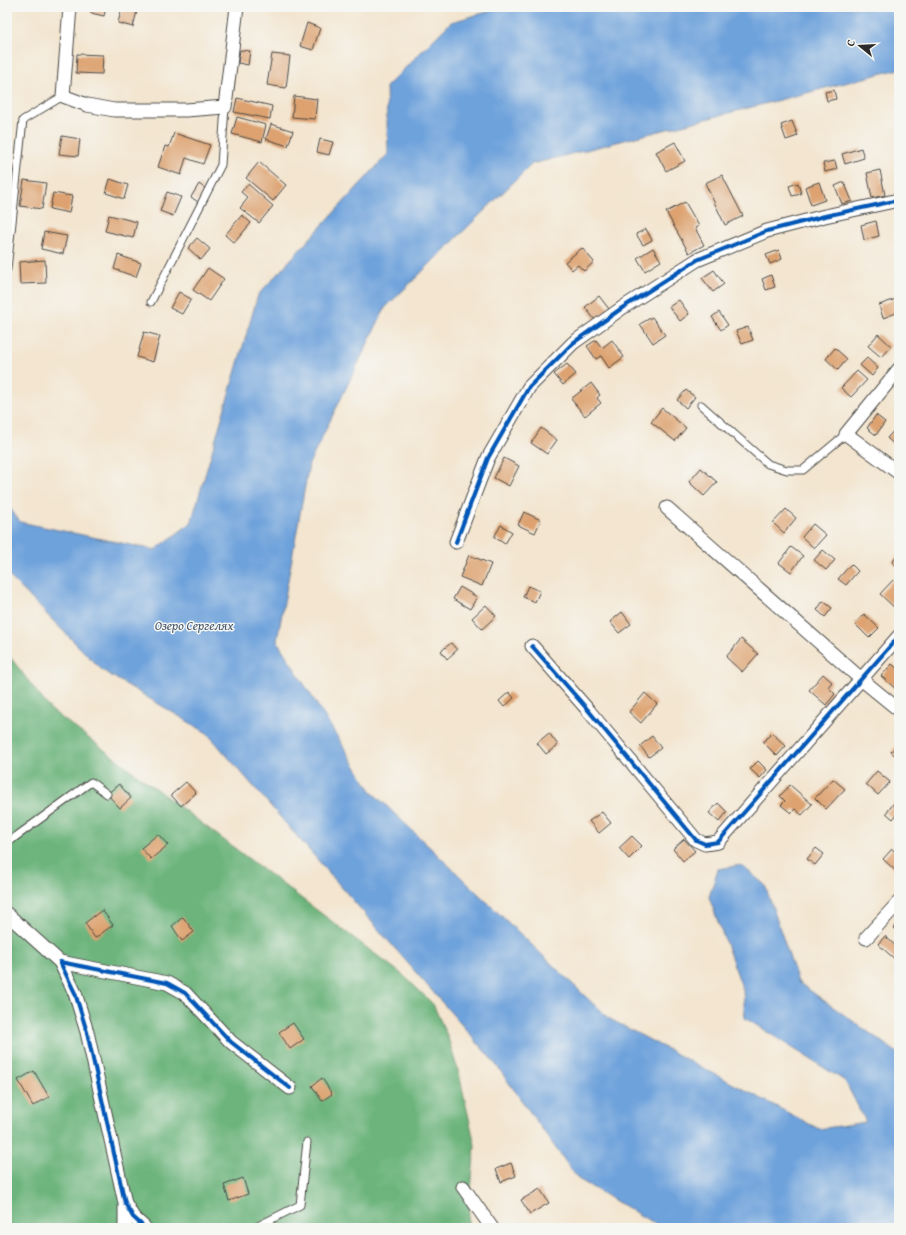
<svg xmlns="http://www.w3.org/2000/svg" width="906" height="1235" font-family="'Gentium Book Plus',serif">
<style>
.forest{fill:#6cb47b;stroke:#4c7053}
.water{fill:#6ea2db;stroke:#4c6683}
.building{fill:#dda270}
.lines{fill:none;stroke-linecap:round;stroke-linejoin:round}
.lane-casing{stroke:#494744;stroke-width:9}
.street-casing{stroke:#494744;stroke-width:15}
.lane{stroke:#fff;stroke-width:7}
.street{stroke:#fff;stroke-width:13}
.cycleway-casing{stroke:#f6f6f2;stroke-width:6}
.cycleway{stroke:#0057b8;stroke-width:4}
.labels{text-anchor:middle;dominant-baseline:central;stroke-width:3;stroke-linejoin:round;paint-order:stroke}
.water-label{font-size:13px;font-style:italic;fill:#425569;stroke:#f6f6f2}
</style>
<rect width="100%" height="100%" fill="#f6f6f2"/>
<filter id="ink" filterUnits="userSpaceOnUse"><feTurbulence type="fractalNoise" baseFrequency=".025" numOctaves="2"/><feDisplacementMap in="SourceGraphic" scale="8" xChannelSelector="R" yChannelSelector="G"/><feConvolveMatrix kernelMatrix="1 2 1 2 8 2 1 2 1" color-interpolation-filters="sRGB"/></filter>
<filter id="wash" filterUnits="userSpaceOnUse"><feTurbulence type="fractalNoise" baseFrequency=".012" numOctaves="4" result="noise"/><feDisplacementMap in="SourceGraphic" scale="16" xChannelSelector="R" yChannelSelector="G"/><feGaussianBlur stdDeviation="0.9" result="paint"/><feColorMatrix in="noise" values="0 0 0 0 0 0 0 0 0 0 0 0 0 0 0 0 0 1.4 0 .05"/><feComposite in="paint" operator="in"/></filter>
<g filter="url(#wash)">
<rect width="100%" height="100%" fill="#f3e5cf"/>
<!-- forest -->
<path class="forest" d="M 7,653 L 50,709 L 403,975 L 433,1004 L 448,1038 L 459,1074 L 475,1145 L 468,1224 L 467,1228 L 7,1228 Z"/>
<!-- water -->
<path class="water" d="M 505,7 L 899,7 L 899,69 L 532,164 L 385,308 L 309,464 L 277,641 L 372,792 L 608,1018 L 819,1129 L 866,1122 L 845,1081 L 745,1018 L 743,990 L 709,897 L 718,869 L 741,865 L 765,885 L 798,982 L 899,1054 L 899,1228 L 662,1228 L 578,1179 L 494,1062 L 207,733 L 102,670 L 7,574 L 7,504 L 20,522 L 155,550 L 191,523 L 258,295 L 388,154 L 386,87 L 451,22 Z"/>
<g id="blocks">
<!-- building -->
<path class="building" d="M 92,7 L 106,7 L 104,16 L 91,13 Z
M 122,7 L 138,7 L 133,27 L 118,23 Z
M 307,23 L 320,28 L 313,50 L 300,46 Z
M 240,50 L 250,51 L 248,65 L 238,63 Z
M 77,54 L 103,55 L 102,74 L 76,73 Z
M 272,54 L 290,56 L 286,88 L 267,85 Z
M 834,90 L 836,99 L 827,101 L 825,92 Z
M 294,96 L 317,99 L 315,119 L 292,117 Z
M 237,98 L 272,106 L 270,119 L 234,112 Z
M 237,117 L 266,125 L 262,142 L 232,134 Z
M 792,121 L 798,136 L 786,140 L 781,125 Z
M 271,124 L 293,131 L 288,146 L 266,139 Z
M 174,133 L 210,145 L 203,164 L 186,158 L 181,175 L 158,167 L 165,146 L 169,147 Z
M 62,136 L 80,139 L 78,156 L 59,154 Z
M 320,139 L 333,142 L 329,155 L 317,152 Z
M 675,142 L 685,161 L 666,171 L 656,152 Z
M 861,148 L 864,158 L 845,164 L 842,154 Z
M 835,161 L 837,169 L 825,172 L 823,163 Z
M 259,162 L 286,185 L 273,201 L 246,178 Z
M 880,170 L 885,195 L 872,198 L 867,173 Z
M 722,175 L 743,216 L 725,225 L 705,183 Z
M 110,179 L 128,185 L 124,199 L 106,193 Z
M 24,180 L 46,183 L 42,209 L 20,206 Z
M 819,182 L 825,200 L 811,205 L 805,187 Z
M 844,182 L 852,201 L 842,204 L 835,186 Z
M 798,183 L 801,194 L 792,196 L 789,186 Z
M 199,184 L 206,189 L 198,202 L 191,197 Z
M 248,184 L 273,206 L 259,223 L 240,208 L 248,198 L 241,192 Z
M 167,192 L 181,197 L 173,216 L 160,211 Z
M 53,193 L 72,196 L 69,213 L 50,209 Z
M 685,202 L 699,226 L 695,228 L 704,245 L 689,253 L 666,212 Z
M 7,209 L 17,212 L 13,230 L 7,228 Z
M 109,215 L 137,222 L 133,238 L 105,231 Z
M 242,215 L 251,223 L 234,243 L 225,235 Z
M 876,221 L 879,236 L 864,240 L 861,225 Z
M 646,229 L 652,240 L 643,245 L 636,234 Z
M 44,232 L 67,236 L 63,254 L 41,249 Z
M 197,238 L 210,249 L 201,260 L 188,248 Z
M 582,248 L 594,262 L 584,271 L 578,265 L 572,270 L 565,262 Z
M 653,248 L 661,261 L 645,271 L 637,258 Z
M 779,250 L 782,259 L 770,264 L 766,255 Z
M 118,255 L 141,263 L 136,277 L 114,269 Z
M 45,260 L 46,283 L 20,284 L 19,262 Z
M 208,268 L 224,279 L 209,301 L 193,290 Z
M 714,270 L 724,284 L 713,292 L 702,278 Z
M 771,275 L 775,287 L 766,290 L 762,279 Z
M 179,292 L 191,299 L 182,314 L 170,308 Z
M 599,296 L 609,309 L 595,320 L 585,307 Z
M 899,298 L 899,312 L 883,318 L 879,305 Z
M 679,300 L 689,314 L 680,321 L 669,307 Z
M 719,312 L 728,325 L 721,330 L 712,317 Z
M 7,317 L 10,317 L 8,330 L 7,330 Z
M 652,317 L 665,335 L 653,343 L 640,324 Z
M 748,327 L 753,340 L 742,344 L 736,331 Z
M 144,332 L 160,336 L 153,362 L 137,357 Z
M 878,334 L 891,346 L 881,357 L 868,346 Z
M 596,340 L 602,348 L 612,340 L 624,357 L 609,368 L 601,356 L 596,359 L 587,346 Z
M 835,348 L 847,359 L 838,370 L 826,359 Z
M 867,358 L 878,368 L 872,376 L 860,365 Z
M 567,364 L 576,374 L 563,385 L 554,374 Z
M 857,371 L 867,380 L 851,397 L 841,388 Z
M 591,383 L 600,395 L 597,398 L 601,403 L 585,416 L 571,399 Z
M 686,390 L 695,397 L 686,408 L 677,400 Z
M 662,408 L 686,428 L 675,441 L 651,422 Z
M 876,415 L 885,422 L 876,435 L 867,428 Z
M 899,425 L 899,449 L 887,438 Z
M 541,428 L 557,440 L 547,454 L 531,443 Z
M 504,458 L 519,466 L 509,486 L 494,478 Z
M 701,468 L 717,482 L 704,496 L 689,482 Z
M 786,509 L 796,518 L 784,533 L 773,523 Z
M 524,512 L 541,520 L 535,533 L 518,525 Z
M 813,524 L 826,535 L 814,548 L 802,537 Z
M 501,525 L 512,532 L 505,544 L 494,537 Z
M 791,547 L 803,556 L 791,572 L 779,563 Z
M 823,550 L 835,560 L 826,570 L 814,560 Z
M 899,554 L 899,568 L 892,562 Z
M 469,555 L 491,564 L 482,586 L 460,577 Z
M 851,564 L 858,571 L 846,585 L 838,579 Z
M 893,580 L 899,585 L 899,612 L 880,594 Z
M 528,586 L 540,591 L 535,602 L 523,597 Z
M 460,587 L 477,597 L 470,609 L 453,599 Z
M 823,601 L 832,608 L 825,617 L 817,610 Z
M 486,605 L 496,616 L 482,629 L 472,618 Z
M 622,612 L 631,624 L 619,633 L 610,622 Z
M 864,614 L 879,628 L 869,638 L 855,624 Z
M 741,639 L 758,654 L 742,672 L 726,657 Z
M 451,643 L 457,650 L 447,659 L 441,651 Z
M 892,664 L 899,670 L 899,687 L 897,690 L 881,676 Z
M 823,674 L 832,682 L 828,687 L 835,694 L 826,705 L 809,690 Z
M 509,692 L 514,698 L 504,707 L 499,701 Z
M 645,693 L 657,704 L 641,723 L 629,712 Z
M 549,733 L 558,745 L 546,754 L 537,743 Z
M 772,733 L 786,746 L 777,756 L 763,742 Z
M 652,736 L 661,748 L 649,757 L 640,746 Z
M 899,742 L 899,759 L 891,752 Z
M 758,761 L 767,770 L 760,778 L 750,769 Z
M 877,771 L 890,782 L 878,795 L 866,784 Z
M 833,779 L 845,789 L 826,809 L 815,798 Z
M 186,782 L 196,793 L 181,806 L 171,795 Z
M 119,784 L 131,798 L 120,808 L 107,794 Z
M 790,785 L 812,804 L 802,815 L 795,809 L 791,813 L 781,805 L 785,801 L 780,796 Z
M 895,802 L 899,805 L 899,812 L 893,819 L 886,813 Z
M 718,803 L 727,812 L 719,822 L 709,813 Z
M 602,812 L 611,823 L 599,833 L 589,821 Z
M 158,834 L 168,845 L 151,859 L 141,848 Z
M 632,836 L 642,846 L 629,859 L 619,848 Z
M 684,839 L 695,851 L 683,861 L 673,849 Z
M 816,848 L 824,854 L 815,865 L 807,859 Z
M 892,849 L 899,855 L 899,874 L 883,859 Z
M 102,910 L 113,925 L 95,938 L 85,923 Z
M 183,917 L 194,932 L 182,941 L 172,926 Z
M 899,922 L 899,933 L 894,928 Z
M 885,936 L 899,949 L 899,963 L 878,944 Z
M 293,1023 L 304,1039 L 290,1049 L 279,1032 Z
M 34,1071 L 49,1097 L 33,1106 L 18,1080 Z
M 322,1078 L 332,1094 L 322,1101 L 312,1086 Z
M 511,1163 L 516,1176 L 501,1182 L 496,1169 Z
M 243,1178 L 248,1194 L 229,1201 L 224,1185 Z
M 540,1189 L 549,1203 L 530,1214 L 521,1200 Z"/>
</g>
</g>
<g filter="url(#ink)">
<use href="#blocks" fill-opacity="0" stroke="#494744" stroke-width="1"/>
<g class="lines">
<!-- lane casing -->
<g class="lane-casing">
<path id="lane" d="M 7,269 L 23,120 L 63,96
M 151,302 L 221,165 L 225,107
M 701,405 L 768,464 L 787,470 L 803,470 L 846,434
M 7,843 L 91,782 L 107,794
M 254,1228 L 300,1205 L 307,1142"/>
</g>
<!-- street casing -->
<g class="street-casing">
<path id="street" d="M 70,7 L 63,96 L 87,105 L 114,110 L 186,110 L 225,107 L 237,7
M 899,369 L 846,434 L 899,473
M 667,508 L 861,679 L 899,710
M 456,542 L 488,458 L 529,387 L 573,343 L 622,308 L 697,260 L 767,231 L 825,216 L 899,200
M 532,646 L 588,710 L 696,840 L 705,844 L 718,842 L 899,636
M 7,914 L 60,962
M 866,938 L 899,902
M 463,1187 L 492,1228
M 125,1204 L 125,1228
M 145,1228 L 133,1217 L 125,1203 L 87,1032 L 75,993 L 60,962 L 167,983 L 185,993 L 231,1042 L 290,1088"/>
</g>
<!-- lane -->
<use href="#lane" class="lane"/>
<!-- street -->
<use href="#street" class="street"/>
<!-- cycleway casing -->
<g class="cycleway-casing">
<path id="cycleway" d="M 456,542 L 488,458 L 529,387 L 573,343 L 622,308 L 697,260 L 767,231 L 825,216 L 899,200
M 532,646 L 588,710 L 696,840 L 705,844 L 718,842 L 899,636
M 145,1228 L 133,1217 L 125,1203 L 87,1032 L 75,993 L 60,962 L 167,983 L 185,993 L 231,1042 L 290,1088"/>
</g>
<!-- cycleway -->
<use href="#cycleway" class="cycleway"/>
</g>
</g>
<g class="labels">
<!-- water labels -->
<g class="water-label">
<text x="194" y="625">Озеро Сергелях</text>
</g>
</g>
<!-- margin -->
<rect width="906" height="1235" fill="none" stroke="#f6f6f2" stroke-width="24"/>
<!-- north arrow -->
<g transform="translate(860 46) rotate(288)" stroke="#f6f6f2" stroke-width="3" paint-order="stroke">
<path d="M0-3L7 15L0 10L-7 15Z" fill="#2b2b2b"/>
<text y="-6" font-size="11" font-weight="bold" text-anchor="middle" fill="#2b2b2b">С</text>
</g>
</svg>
